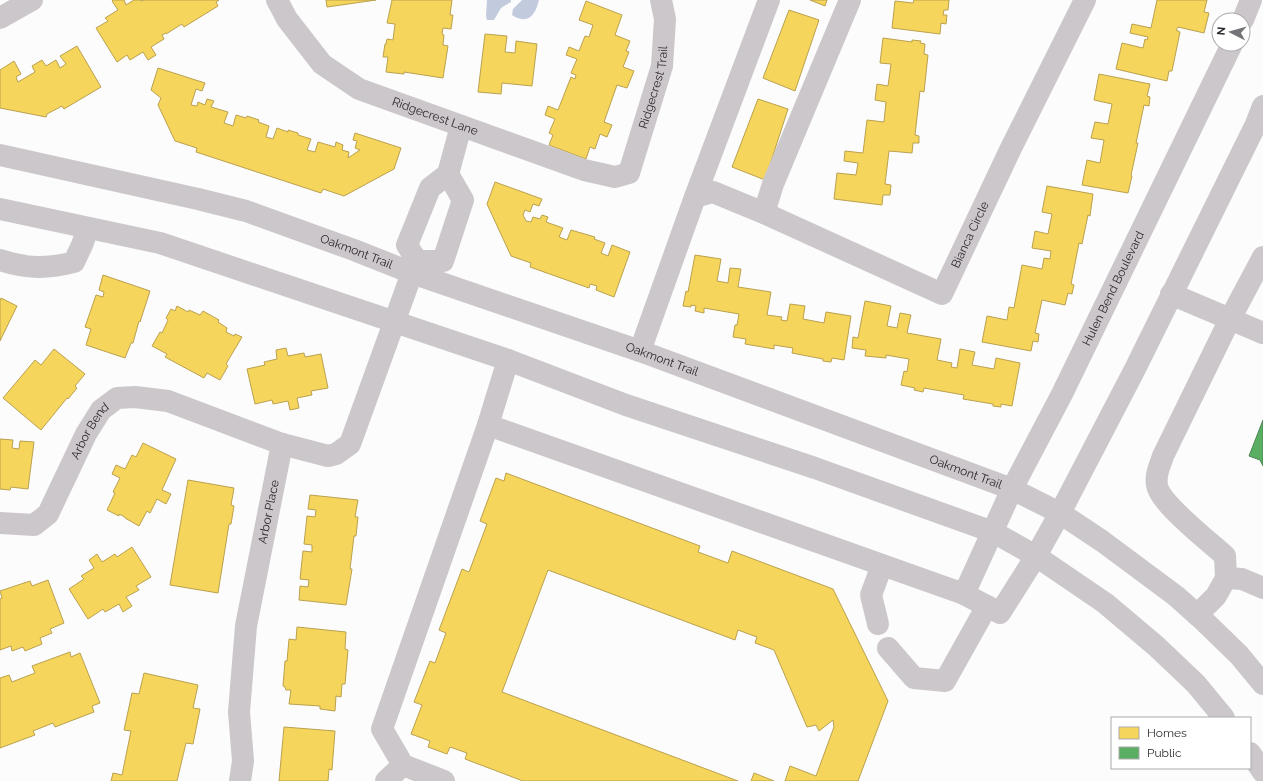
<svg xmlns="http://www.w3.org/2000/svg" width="1263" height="781" font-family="Raleway,sans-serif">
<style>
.water{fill:#c2cade}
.homes{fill:#f6d55c;stroke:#baa14e}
.public{fill:#5aae61;stroke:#4c8652}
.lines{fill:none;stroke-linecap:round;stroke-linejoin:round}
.minor{stroke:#ccc7ca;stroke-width:22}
.labels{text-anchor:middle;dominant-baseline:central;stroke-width:4;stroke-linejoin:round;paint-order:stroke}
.street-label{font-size:12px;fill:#2d292f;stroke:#fff}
</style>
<rect width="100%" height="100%" fill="#fcfcfc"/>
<!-- water -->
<path class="water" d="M 487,0 L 511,0 L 511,2 L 501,8 L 494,20 L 487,20 L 486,16 Z
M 522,0 L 539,0 C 535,16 528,25 512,15 L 513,9 Z"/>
<!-- homes -->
<path class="homes" d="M 113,0 L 124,0 L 126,5 L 134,0 L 140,0 L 141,1 L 144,0 L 219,0 L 216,2 L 218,6 L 184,27 L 182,24 L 166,34 L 166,33 L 162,35 L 164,39 L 151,47 L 156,55 L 148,60 L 143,52 L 130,60 L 127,55 L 117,62 L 96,28 L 108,21 L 105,18 L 118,10 L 112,1 Z
M 326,0 L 376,0 L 327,7 Z
M 392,0 L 452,0 L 450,15 L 453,15 L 451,29 L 443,28 L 442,34 L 444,35 L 443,45 L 448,46 L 443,78 L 404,72 L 404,74 L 386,72 L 388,57 L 383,57 L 385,44 L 386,44 L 387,39 L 393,40 L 395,24 L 387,23 Z
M 810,0 L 827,0 L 825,6 Z
M 914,0 L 949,0 L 948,10 L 944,10 L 943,15 L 947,15 L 946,24 L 941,23 L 940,34 L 892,28 L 895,1 L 913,3 Z
M 1157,0 L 1207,0 L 1204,12 L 1209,13 L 1204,33 L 1178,27 L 1176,30 L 1180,32 L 1172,71 L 1169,71 L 1167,81 L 1116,69 L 1122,43 L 1143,48 L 1145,39 L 1147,40 L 1148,37 L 1130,33 L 1132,24 L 1151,28 Z
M 586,1 L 622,15 L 615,35 L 630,41 L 626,51 L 629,52 L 623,67 L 634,71 L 627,88 L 617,85 L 604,122 L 612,125 L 607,137 L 600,134 L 595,149 L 590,147 L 586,159 L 549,145 L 553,135 L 549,133 L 555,119 L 545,115 L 548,106 L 558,110 L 571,77 L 575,79 L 576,75 L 571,73 L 577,59 L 566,55 L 569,47 L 579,51 L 585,36 L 589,37 L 593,25 L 579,20 Z
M 789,10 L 819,20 L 795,91 L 763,78 Z
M 485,34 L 507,36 L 505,52 L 515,53 L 516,41 L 537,44 L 532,86 L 502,83 L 501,94 L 478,92 Z
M 883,38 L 912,42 L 912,40 L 921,41 L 920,43 L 925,44 L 924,54 L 928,55 L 924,92 L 920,91 L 915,135 L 919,136 L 919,143 L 913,143 L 912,153 L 889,151 L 885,184 L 891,185 L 890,195 L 883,195 L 882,205 L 834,199 L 837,173 L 856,175 L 858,163 L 844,161 L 845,151 L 863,153 L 867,120 L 884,122 L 886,102 L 875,100 L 877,84 L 888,86 L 891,64 L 880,63 Z
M 77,46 L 101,87 L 64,109 L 62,106 L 47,114 L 46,117 L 0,108 L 0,70 L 14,61 L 21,74 L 16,77 L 18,82 L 35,72 L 32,66 L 42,60 L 46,66 L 56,60 L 60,68 L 66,64 L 60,56 Z
M 158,68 L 205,83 L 202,91 L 196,89 L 191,105 L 197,106 L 198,102 L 205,105 L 207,99 L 214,101 L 211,107 L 228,112 L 224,123 L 233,126 L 236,115 L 246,118 L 247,116 L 259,120 L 258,122 L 269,126 L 266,137 L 273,139 L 277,128 L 288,132 L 288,130 L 298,133 L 298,135 L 311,139 L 307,150 L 315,152 L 318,142 L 335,147 L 336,142 L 343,145 L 342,150 L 349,152 L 348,158 L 360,150 L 355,148 L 357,141 L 353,140 L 355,133 L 401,148 L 394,169 L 344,196 L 323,189 L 321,193 L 196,152 L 197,148 L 175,141 L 158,105 L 161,98 L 151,90 Z
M 1099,74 L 1150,84 L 1147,96 L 1150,97 L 1149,106 L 1144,105 L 1136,143 L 1138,143 L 1131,175 L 1132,176 L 1128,193 L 1082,185 L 1087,160 L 1100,163 L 1104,140 L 1091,138 L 1095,122 L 1108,124 L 1112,104 L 1094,100 Z
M 758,99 L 788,109 L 765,180 L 732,167 Z
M 495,182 L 542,199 L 539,206 L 533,204 L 530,212 L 525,210 L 523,215 L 526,221 L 531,222 L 533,217 L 540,219 L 542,215 L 548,217 L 546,222 L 563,228 L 559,237 L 567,240 L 571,230 L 595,237 L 594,239 L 605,243 L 601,253 L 608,256 L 612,245 L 630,252 L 614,297 L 596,290 L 597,286 L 590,284 L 589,288 L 530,267 L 531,263 L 511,256 L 487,204 Z
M 1047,186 L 1093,194 L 1090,216 L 1088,215 L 1082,244 L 1079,243 L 1071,284 L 1074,285 L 1072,294 L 1068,293 L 1065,305 L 1042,300 L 1035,333 L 1039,334 L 1038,342 L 1033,341 L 1031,351 L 982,342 L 987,316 L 1007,320 L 1009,307 L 1014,308 L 1022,265 L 1042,269 L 1044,258 L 1050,259 L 1051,251 L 1032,248 L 1035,231 L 1048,234 L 1052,214 L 1042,212 Z
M 695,255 L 721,259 L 717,281 L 728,283 L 730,268 L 741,269 L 738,287 L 771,292 L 767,315 L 782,317 L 781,320 L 787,321 L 790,304 L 805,306 L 803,319 L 824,323 L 826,312 L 851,316 L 844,360 L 832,358 L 831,362 L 823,361 L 823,359 L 792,353 L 793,348 L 774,345 L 774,349 L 745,344 L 746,339 L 733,337 L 735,325 L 737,325 L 739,314 L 704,308 L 704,313 L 695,311 L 696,306 L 691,305 L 691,307 L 683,306 L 686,291 L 688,292 Z
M 103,275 L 150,291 L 140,322 L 139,321 L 133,343 L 131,343 L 125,358 L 86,345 L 91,329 L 85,327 L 96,295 L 103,297 L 104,292 L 99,290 Z
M 1,298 L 17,306 L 0,341 L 0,301 Z
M 865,301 L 891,306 L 887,326 L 897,328 L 900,313 L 911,315 L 907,333 L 941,339 L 937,360 L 952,363 L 951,367 L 957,368 L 960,349 L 975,352 L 972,365 L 994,369 L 996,358 L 1020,363 L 1012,406 L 1001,404 L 1001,407 L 993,406 L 993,404 L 963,399 L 964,395 L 924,388 L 923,392 L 914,390 L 915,388 L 901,385 L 904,371 L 907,372 L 909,359 L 886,355 L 886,358 L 865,356 L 866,350 L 852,348 L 853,337 L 858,338 Z
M 177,306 L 188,312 L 189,310 L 200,315 L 203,311 L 219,320 L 218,322 L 227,328 L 226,332 L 234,336 L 235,334 L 242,337 L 226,364 L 228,366 L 220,380 L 207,373 L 204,378 L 165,357 L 167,354 L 152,346 L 160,332 L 162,333 L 168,320 L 166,318 L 171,309 L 175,311 Z
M 286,348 L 288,356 L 304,353 L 305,357 L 321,354 L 328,388 L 311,391 L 312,395 L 297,398 L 299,408 L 290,410 L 288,401 L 273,404 L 272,400 L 255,404 L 247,369 L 265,365 L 264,362 L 277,359 L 276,350 Z
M 54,349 L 85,374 L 75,386 L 77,388 L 68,399 L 67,398 L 41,430 L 3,398 L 35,360 L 41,365 Z
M 0,439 L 13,440 L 12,448 L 19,449 L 20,441 L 34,442 L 28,489 L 11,487 L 10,490 L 0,489 Z
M 143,443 L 176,459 L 162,490 L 171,494 L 166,504 L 157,499 L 150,513 L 147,511 L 139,526 L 125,518 L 125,517 L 119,514 L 119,516 L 107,510 L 115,493 L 113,492 L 120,478 L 112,474 L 116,465 L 125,469 L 132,455 L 136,457 Z
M 506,473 L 700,546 L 698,552 L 728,563 L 732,551 L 833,589 L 888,701 L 858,781 L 785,781 L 790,766 L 816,776 L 834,727 L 833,720 L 819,731 L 816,725 L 807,727 L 774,650 L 755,643 L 757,637 L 738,630 L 735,640 L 548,570 L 502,692 L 738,781 L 523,781 L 465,759 L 467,753 L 450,747 L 447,754 L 428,747 L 430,741 L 411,734 L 422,705 L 414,702 L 430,661 L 435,663 L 446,633 L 439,630 L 462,569 L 469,572 L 487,524 L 480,521 L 496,478 L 504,481 Z
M 188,480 L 234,488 L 231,505 L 234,506 L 231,524 L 229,524 L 218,593 L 170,585 Z
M 310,495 L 358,500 L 355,517 L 358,517 L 356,536 L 354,536 L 350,569 L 352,569 L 346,605 L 299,600 L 300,586 L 308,587 L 309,580 L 300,579 L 303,551 L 312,552 L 312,545 L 304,544 L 307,516 L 315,517 L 316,510 L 308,509 Z
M 132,547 L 151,577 L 136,586 L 139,590 L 126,597 L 132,606 L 123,612 L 119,604 L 105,612 L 103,609 L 88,619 L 69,589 L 84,579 L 81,576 L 94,568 L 89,560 L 97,554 L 102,562 L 115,554 L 117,557 Z
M 48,580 L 64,623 L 50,629 L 52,633 L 40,638 L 42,644 L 25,651 L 23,647 L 12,651 L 11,646 L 0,650 L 0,599 L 2,598 L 0,591 L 30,581 L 32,586 Z
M 297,627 L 346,632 L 345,649 L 348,650 L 345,684 L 342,684 L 341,697 L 336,696 L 335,711 L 320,709 L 320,706 L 289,704 L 291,690 L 286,690 L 285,687 L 283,686 L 285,661 L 287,661 L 289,639 L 296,640 Z
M 70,652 L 71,657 L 80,653 L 100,703 L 92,706 L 94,712 L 55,727 L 53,723 L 33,731 L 35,735 L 0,748 L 0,678 L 9,675 L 12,682 L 35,673 L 32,666 Z
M 144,673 L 198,685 L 193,708 L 200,709 L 193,744 L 186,743 L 177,781 L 111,781 L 113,773 L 122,775 L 131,731 L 124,730 L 132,693 L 139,694 Z
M 284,727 L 335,731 L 332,770 L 329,769 L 328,781 L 279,781 Z
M 754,773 L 774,781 L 751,781 Z"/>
<!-- public -->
<path class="public" d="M 1263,420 L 1263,466 L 1260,460 L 1249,456 Z"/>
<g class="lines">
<!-- minor -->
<g class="minor">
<path id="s1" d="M 277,0 L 287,19 L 322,64 L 359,89 L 584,170 L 615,177 L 629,173 L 662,66 L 665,19 L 661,0"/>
<path d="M 0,18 L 32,0"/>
<path d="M 1243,20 L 1251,0"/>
<path id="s2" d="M 0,155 L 198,199 L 246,211 L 354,250 L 412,273 L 640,351 L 1012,489 L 1060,513 L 1102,541 L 1176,596 L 1203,620 L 1239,655 L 1263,684"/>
<path d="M 448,174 L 463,200 L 443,261 L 417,261 L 407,245 L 430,188 Z"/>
<path d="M 448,174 L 461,126"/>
<path id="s3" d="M 695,197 L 713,192 L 764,213 L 942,294 L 1011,148 L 1085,0"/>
<path d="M 0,209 L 160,243 L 508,360 L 626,405 L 815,468 L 993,532 L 1036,556 L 1105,603 L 1156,646 L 1196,684 L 1224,718"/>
<path d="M 764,213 L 773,184 L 850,0"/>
<path d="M 0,260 C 26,269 48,269 74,262 L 82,245 L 88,228"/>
<path d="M 1171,294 L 1263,333"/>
<path d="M 640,351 L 695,197 L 769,0"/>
<path d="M 508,360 L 488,425 L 964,594 L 1000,613 L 1036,556 L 1060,513 L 1135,369 L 1256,124 L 1263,106"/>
<path id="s4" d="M 0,523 L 34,525 L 48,514 L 86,434 L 101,410 L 117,398 L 135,397 L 168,401 L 282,444 L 328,456 L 336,454 L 350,444 L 412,273 L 417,261"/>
<path d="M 1226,578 L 1242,579 L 1263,588"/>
<path id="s5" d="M 964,594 L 1012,489 L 1062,394 L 1232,44"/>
<path d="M 1197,615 L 1216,596 L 1226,578 L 1225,556 C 1211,543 1159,503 1157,485 C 1155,474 1160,466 1163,456 L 1230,319 L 1263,257"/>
<path d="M 878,624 L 871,595 L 882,565"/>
<path d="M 888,648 L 914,678 L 945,681 L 987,606"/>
<path d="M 1250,753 L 1263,772"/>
<path id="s6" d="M 240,781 L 243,761 L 239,712 L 246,626 L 282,444"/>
<path d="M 386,781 L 403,765"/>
<path d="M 444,781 L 403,765 L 382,729 L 488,425"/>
</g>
</g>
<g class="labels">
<!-- street labels -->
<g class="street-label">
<text stroke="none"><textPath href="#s1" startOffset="498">Ridgecrest Trail</textPath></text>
<text stroke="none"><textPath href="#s1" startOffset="204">Ridgecrest Lane</textPath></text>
<text stroke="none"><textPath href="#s3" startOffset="335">Bianca Circle</textPath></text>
<text stroke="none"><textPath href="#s2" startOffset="370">Oakmont Trail</textPath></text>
<text stroke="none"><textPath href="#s5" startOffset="340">Hulen Bend Boulevard</textPath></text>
<text stroke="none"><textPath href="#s2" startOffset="694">Oakmont Trail</textPath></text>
<text stroke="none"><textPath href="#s4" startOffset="145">Arbor Bend</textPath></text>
<text stroke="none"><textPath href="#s2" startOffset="1018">Oakmont Trail</textPath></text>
<text stroke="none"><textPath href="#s6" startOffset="272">Arbor Place</textPath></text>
</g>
</g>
<!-- legend -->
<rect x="1111" y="717" width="140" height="52" fill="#ffffff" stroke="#aba9ac"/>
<rect x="1119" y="727" width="20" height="12" fill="#f6d55c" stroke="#aba9ac"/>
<text x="1147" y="737" font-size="12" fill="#2d292f">Homes</text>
<rect x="1119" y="747" width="20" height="12" fill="#5aae61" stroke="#aba9ac"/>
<text x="1147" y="757" font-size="12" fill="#2d292f">Public</text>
<!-- north arrow -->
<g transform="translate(1231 32) rotate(276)"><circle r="19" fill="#ffffff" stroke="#aba9ac"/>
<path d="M0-3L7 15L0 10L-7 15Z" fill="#757377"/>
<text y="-6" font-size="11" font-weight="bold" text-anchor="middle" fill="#2d292f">N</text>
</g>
</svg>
